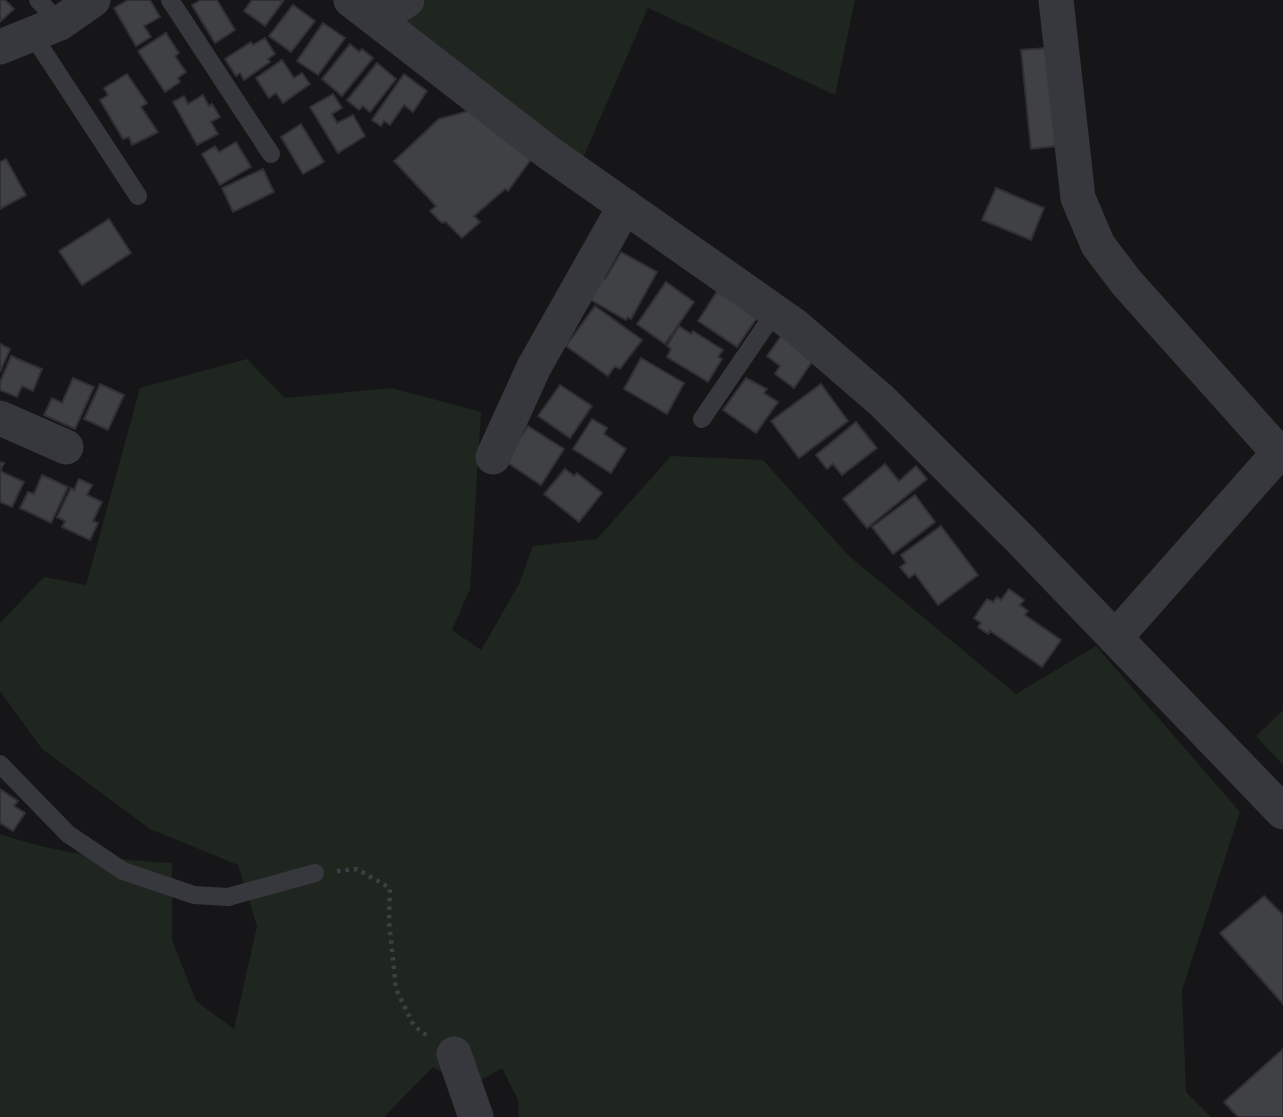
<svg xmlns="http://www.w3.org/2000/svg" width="1283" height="1117" font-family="Barlow,sans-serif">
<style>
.green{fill:#1e261f}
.building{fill:#404145;stroke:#303034;stroke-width:2}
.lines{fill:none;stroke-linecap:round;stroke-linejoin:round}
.path{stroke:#3d3f44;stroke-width:4.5;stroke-dasharray:3.5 5;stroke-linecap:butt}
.lane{stroke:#37383d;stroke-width:18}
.street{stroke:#37383d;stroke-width:35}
</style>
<rect width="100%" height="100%" fill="#161618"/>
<!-- green -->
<path class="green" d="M 427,0 L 855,0 L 835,95 L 648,8 L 582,160 L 393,22 Z
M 247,359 L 285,398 L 392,388 L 481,412 L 470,589 L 452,630 L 481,650 L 519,584 L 533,546 L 597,539 L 671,456 L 763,460 L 849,556 L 1016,694 L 1096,646 L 1240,812 L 1182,990 L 1186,1092 L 1211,1117 L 519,1117 L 518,1100 L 502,1068 L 469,1087 L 433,1067 L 384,1117 L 0,1117 L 0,834 C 55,853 114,860 172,863 L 172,940 L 196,1001 L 234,1029 L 257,926 L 238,865 L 150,829 L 42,749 L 0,691 L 0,623 L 44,577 L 86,585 L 140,388 Z
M 1283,710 L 1283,765 L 1256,736 Z"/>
<!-- building -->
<path class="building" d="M 0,0 L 5,0 L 14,9 L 0,22 Z
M 128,0 L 150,0 L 160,17 L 144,26 L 151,37 L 136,46 L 114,8 Z
M 201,0 L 217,0 L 235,30 L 215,43 L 192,5 Z
M 252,0 L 284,0 L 265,26 L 244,11 Z
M 293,5 L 315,21 L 291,52 L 269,36 Z
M 323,23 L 345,38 L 318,75 L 297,61 Z
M 166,33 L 179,53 L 175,56 L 186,72 L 178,78 L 180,82 L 165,92 L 138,51 Z
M 265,38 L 275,54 L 268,59 L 270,62 L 244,80 L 240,73 L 236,76 L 225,59 L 251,42 L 253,45 Z
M 350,44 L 359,52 L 362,49 L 373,58 L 342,96 L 322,79 Z
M 1047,48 L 1056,146 L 1031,149 L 1021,50 Z
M 282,60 L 294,78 L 302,73 L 310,84 L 283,103 L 276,93 L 269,98 L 256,78 Z
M 377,63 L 396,79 L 370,112 L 363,106 L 359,110 L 347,100 Z
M 127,74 L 147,103 L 141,107 L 158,132 L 132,145 L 129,137 L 123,139 L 100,100 L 108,95 L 104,88 Z
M 404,74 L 427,91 L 413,112 L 404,105 L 390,125 L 384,121 L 381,126 L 372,120 Z
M 333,94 L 342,108 L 332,114 L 337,123 L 353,115 L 365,136 L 338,153 L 310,107 Z
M 203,95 L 209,106 L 212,104 L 220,117 L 211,122 L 218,134 L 197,145 L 173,102 L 184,96 L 188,104 Z
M 468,111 L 532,158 L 508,191 L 505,189 L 474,216 L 480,222 L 462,238 L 446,222 L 442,223 L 430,211 L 436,206 L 394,161 L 439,119 Z
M 301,124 L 324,162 L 303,174 L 281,137 Z
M 236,142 L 251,167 L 220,185 L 202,154 L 215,146 L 219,152 Z
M 6,159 L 26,195 L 0,209 L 0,162 Z
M 263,169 L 274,192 L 233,212 L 222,188 Z
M 996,188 L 1044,208 L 1031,240 L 982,220 Z
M 109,219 L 131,253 L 82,285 L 59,251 Z
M 621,252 L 657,272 L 631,319 L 628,317 L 626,320 L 589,299 L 602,277 L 605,279 Z
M 666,282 L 694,302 L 665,344 L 637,324 Z
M 718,290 L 758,316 L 737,347 L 698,321 Z
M 595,306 L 642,340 L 620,369 L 615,366 L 608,376 L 566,346 Z
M 679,326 L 691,334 L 693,331 L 723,350 L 718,357 L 722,359 L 708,382 L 667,357 L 671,349 L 667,346 Z
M 781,336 L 814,359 L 794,388 L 775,374 L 780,366 L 767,356 Z
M 0,344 L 10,349 L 0,372 Z
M 11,356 L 42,369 L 33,391 L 22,386 L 17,397 L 0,390 L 0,382 Z
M 641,358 L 684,383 L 667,414 L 624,389 Z
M 73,378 L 94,387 L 75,429 L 44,415 L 52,398 L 62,403 Z
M 746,378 L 767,389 L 764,393 L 778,402 L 756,433 L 723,410 Z
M 100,384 L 124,395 L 108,430 L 84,419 Z
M 821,384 L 848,421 L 799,458 L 771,421 Z
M 560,385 L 592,406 L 570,438 L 538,416 Z
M 592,419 L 607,428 L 604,434 L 626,449 L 611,473 L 573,449 Z
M 856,422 L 877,448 L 842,475 L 833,464 L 827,469 L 816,455 Z
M 528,426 L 564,449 L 541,485 L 505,461 Z
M 0,462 L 4,463 L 0,471 L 24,482 L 12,507 L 0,502 Z
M 885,464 L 899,481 L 916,466 L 927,479 L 867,528 L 843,499 Z
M 565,469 L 574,476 L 577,473 L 602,493 L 579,522 L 544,494 Z
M 42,475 L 68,487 L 51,523 L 20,508 L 28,492 L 34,494 Z
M 79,479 L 92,485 L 87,495 L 102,502 L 93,521 L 98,523 L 90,540 L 62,527 L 65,521 L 57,517 L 71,488 L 74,490 Z
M 915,495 L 935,522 L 893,554 L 872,527 Z
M 941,526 L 978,575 L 938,605 L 915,574 L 909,578 L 900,567 L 906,563 L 901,555 Z
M 1009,589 L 1024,600 L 1020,605 L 1028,611 L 1025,615 L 1061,640 L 1042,667 L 990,631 L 988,634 L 978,627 L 981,623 L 974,618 L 987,599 L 993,602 L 997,597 L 1001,600 Z
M 0,789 L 18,801 L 14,806 L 25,813 L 13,831 L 0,823 Z
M 1264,896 L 1283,915 L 1283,1004 L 1220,933 Z
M 1283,1049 L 1283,1117 L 1238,1117 L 1224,1102 Z"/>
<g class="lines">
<!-- path -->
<path class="path" d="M 337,871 L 357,869 L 390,888 L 389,921 L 396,989 L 414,1026 L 429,1037"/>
<!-- lane -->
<path class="lane" d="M 38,0 L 60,23
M 170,0 L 271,154
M 32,34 L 138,196
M 702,419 L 775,312
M 0,764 L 68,834 L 123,871 L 194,895 L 228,897 L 315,873"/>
<!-- street -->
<path class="street" d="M 351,0 L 549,153 L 794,325 L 882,401 L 1022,541 L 1283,812
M 1056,0 L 1078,198 L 1098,245 L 1126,282 L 1279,453
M 377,20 L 407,0
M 0,47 L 60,23 L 93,0
M 0,418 L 66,447
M 493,457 L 534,367 L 625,206
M 1115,638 L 1283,448
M 454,1054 L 476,1117"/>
</g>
</svg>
